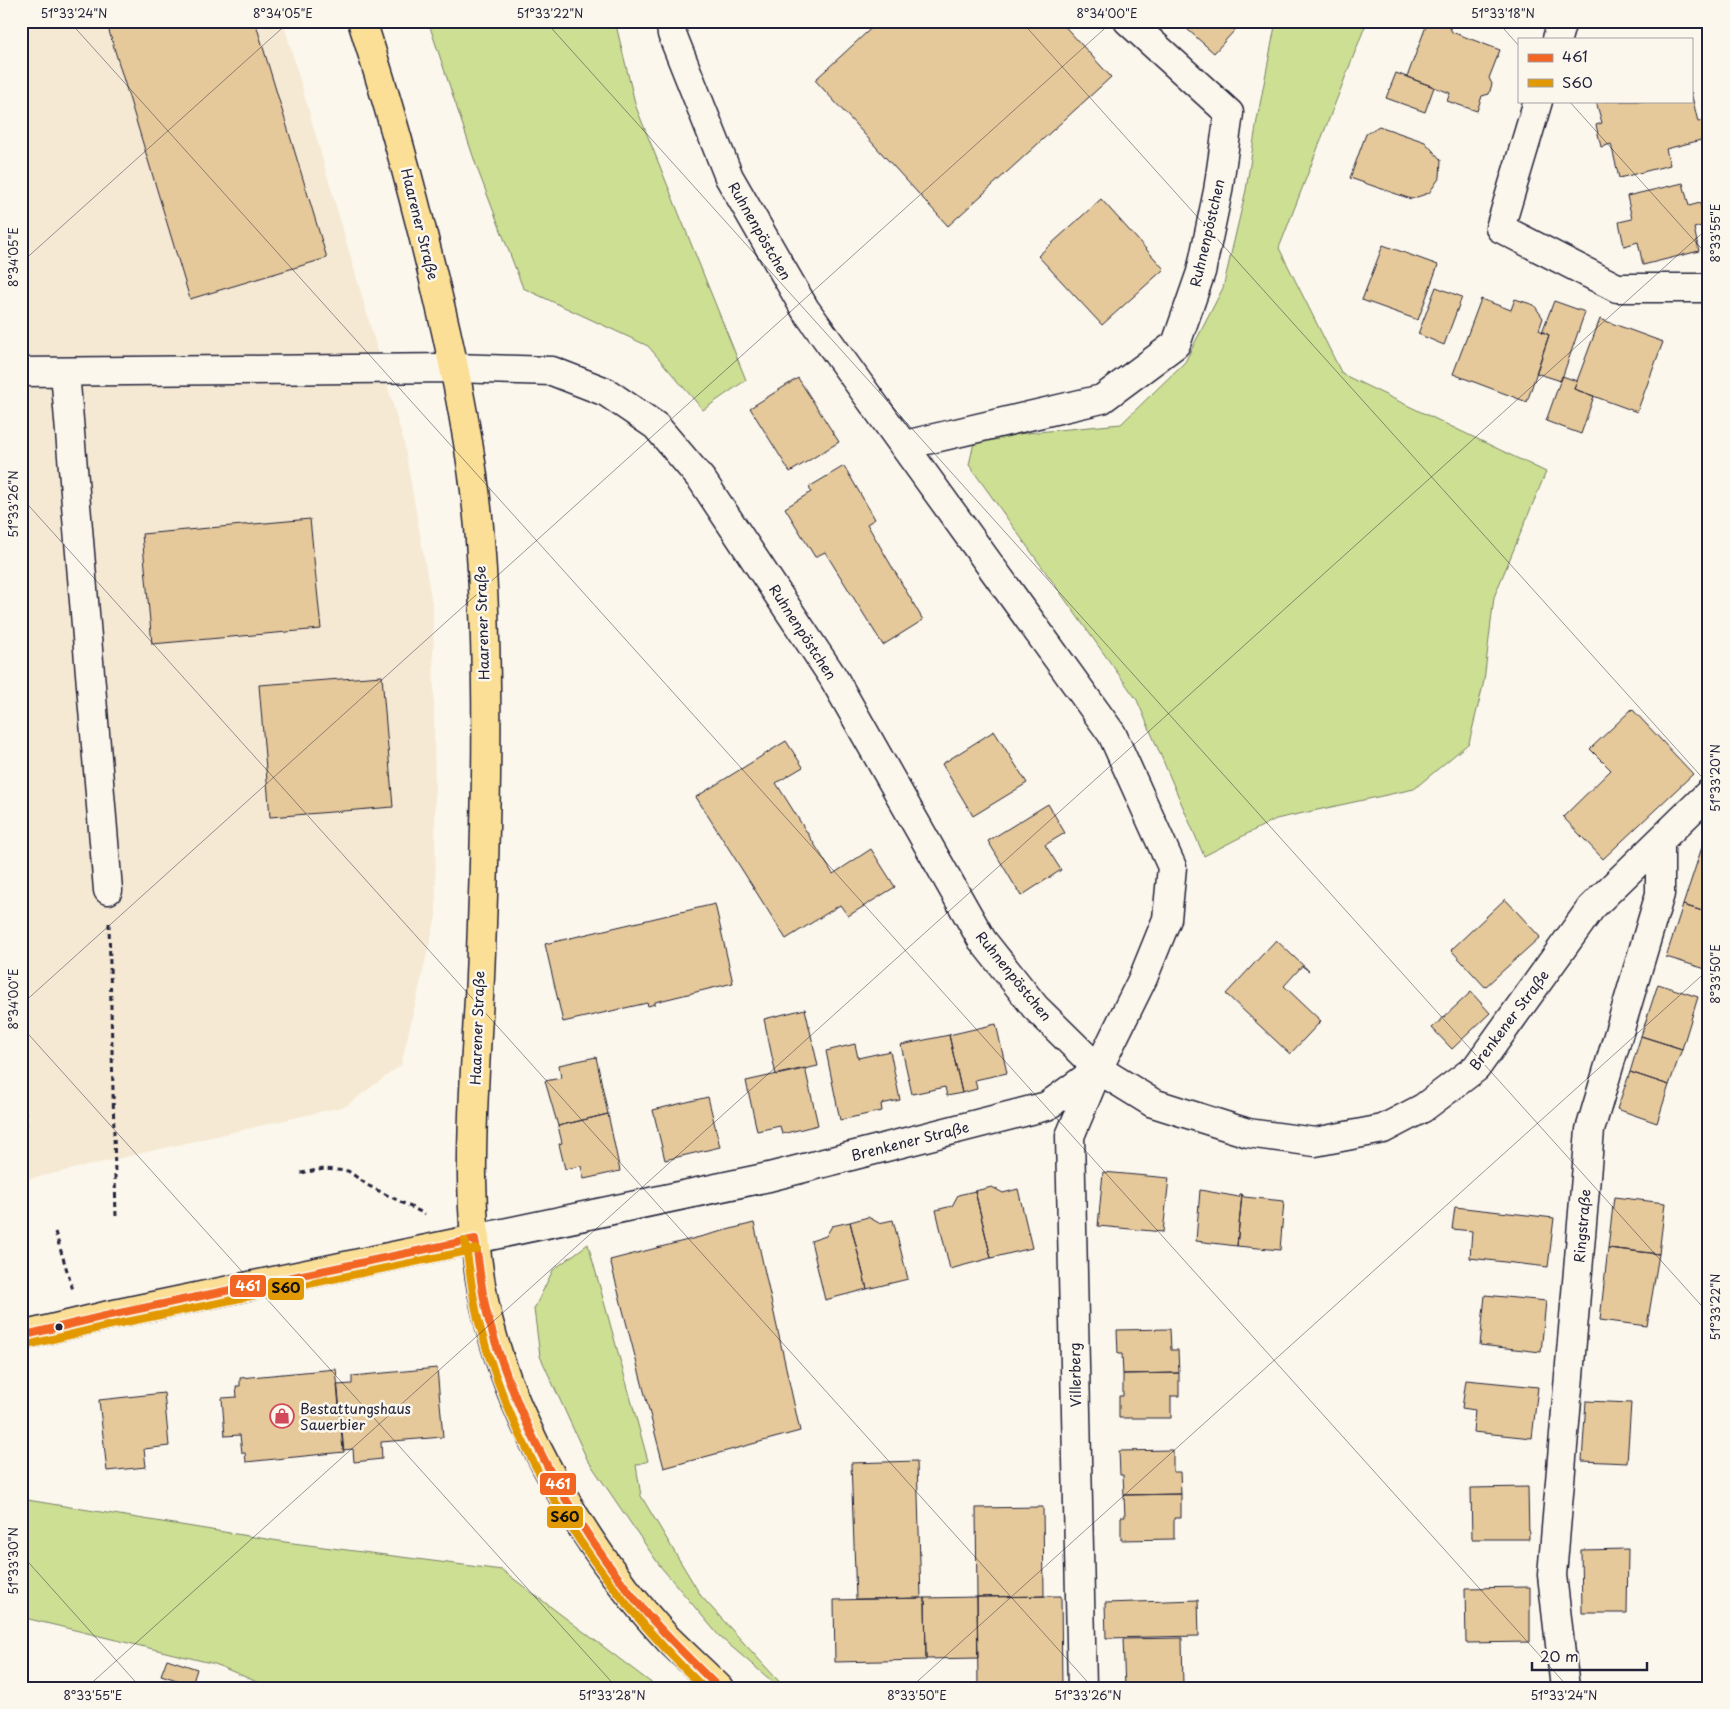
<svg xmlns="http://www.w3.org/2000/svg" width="1730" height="1709" font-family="'Playpen Sans',sans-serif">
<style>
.built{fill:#f5e9d3}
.green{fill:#cddf93;stroke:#788067}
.building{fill:#e6c99a;stroke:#22223b}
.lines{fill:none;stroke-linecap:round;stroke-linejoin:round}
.minor-casing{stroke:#22223b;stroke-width:31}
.major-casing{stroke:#22223b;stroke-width:31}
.path{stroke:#22223b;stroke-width:3;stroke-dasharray:5 4;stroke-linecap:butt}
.minor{stroke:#fbf7ec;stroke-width:28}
.major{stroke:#fbdf96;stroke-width:28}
.bus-1-casing{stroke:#fbf7ec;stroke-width:11}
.bus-2-casing{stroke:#fbf7ec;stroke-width:11}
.bus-1{stroke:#f26522;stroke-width:8}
.bus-2{stroke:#e29906;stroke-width:8}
.ticks{fill:none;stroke:#22223b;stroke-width:1;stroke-opacity:0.45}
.bus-dot{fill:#22223b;stroke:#fbf7ec;stroke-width:2}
.labels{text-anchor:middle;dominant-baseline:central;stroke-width:5;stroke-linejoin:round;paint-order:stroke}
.street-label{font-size:14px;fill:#22223b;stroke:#fbf7ec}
.poi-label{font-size:14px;fill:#22223b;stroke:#fbf7ec;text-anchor:start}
.line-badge{stroke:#fbf7ec;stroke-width:2}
.badge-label{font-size:14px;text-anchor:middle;font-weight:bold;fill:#fff}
.pale-badge-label{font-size:14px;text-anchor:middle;font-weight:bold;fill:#111}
.neatline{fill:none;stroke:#22223b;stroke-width:2}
.ticks-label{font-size:12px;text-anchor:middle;fill:#22223b}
</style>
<rect width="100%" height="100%" fill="#fbf7ec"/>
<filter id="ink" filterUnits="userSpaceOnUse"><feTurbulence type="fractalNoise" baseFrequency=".02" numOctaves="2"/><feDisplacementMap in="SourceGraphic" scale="10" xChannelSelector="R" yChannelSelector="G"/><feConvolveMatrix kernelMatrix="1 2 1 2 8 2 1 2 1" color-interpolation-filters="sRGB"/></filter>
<g filter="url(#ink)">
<!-- built -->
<path class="built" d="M 21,21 L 283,21 L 404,443 L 433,609 L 436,916 L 401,1065 L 346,1106 L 21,1181 Z"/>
<!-- green -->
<path class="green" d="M 428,21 L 615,21 L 636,107 L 746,380 L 703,410 L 648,346 L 523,288 L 477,168 Z
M 1276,21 L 1367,21 L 1279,248 L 1342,374 L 1546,472 L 1494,597 L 1484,681 L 1469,743 L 1414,789 L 1276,819 L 1204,856 L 1137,700 L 969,465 L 975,438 L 1121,424 L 1185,362 L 1223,288 L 1246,190 L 1257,120 Z
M 588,1244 L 648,1461 L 636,1465 L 641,1496 L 701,1596 L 785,1688 L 780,1688 L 720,1637 L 660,1566 L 587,1459 L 540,1356 L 534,1309 L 553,1270 Z
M 21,1499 L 285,1542 L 502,1570 L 658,1688 L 271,1688 L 215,1664 L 21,1617 Z"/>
<!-- building -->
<path class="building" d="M 106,21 L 255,21 L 327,258 L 190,299 Z
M 879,21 L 1060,21 L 1111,77 L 948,226 L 815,80 Z
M 1178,21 L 1243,21 L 1214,53 Z
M 1428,21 L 1440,21 L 1448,24 L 1452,32 L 1500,50 L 1489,78 L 1492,84 L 1489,94 L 1482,96 L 1477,111 L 1447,101 L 1450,93 L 1407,77 Z
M 1396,73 L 1434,87 L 1425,112 L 1386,98 Z
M 1691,92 L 1698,122 L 1709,120 L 1709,138 L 1666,149 L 1670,165 L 1619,178 L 1611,144 L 1601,147 L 1596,125 L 1602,123 L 1596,101 L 1691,101 Z
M 1379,126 L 1425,142 L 1441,160 L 1440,177 L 1429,193 L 1411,199 L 1350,178 L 1366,134 Z
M 1683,183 L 1689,206 L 1700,203 L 1705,225 L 1694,228 L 1699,251 L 1643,265 L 1638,242 L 1624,246 L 1619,222 L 1632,219 L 1627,196 Z
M 1101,199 L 1164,269 L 1102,325 L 1038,256 Z
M 1383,245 L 1438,265 L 1418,320 L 1362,300 Z
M 1436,287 L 1462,297 L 1444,345 L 1418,334 Z
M 1481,299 L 1511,310 L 1515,299 L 1534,305 L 1543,318 L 1539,330 L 1549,335 L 1527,402 L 1453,374 Z
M 1554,301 L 1585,312 L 1561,381 L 1536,373 L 1549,335 L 1542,332 Z
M 1600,319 L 1663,342 L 1637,412 L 1574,389 Z
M 1562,376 L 1577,381 L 1574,389 L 1594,396 L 1581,434 L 1546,421 Z
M 798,378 L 839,442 L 790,472 L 750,408 Z
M 844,466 L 875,519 L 867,524 L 923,620 L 883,645 L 825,552 L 815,557 L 785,508 L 811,492 L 809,487 Z
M 310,519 L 321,629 L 152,644 L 142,534 Z
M 382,676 L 393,807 L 270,817 L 259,685 Z
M 1632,709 L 1693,774 L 1603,859 L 1563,817 L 1611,770 L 1590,749 Z
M 994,731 L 1027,783 L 973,816 L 942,764 Z
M 786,741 L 803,767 L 776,783 L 833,874 L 871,849 L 895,887 L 848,916 L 840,905 L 786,939 L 696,797 Z
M 1048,804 L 1065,833 L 1045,845 L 1061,870 L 1021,896 L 988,841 Z
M 1706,835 L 1709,836 L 1709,913 L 1683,905 Z
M 1505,899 L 1540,937 L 1485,987 L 1451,950 Z
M 715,904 L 733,983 L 655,1002 L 655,1004 L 648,1006 L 647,1003 L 563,1022 L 545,944 Z
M 1683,905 L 1709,913 L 1709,970 L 1666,957 Z
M 1276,940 L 1309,971 L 1302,966 L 1284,986 L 1321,1021 L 1290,1054 L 1226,994 Z
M 1658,984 L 1698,997 L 1682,1049 L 1641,1036 Z
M 1471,992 L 1490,1013 L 1452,1049 L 1432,1028 Z
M 805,1009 L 818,1066 L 776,1075 L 764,1019 Z
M 996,1024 L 1007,1073 L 975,1080 L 977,1089 L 962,1093 L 949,1035 Z
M 949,1035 L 962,1093 L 947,1096 L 945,1087 L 912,1094 L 901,1045 Z
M 1641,1036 L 1682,1049 L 1669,1085 L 1630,1072 Z
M 855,1044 L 858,1058 L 890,1051 L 900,1100 L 881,1104 L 882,1111 L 840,1120 L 826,1051 Z
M 596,1057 L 608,1114 L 558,1126 L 545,1081 L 561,1078 L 559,1065 Z
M 805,1068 L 818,1125 L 782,1134 L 780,1126 L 757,1131 L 746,1081 Z
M 21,1072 L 27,1125 L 21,1126 Z
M 1630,1072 L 1669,1085 L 1657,1123 L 1617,1109 Z
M 708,1097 L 720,1147 L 665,1160 L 653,1110 Z
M 608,1114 L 620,1171 L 584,1179 L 581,1166 L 565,1169 L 559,1144 L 562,1143 L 558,1126 Z
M 1103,1172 L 1169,1178 L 1163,1232 L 1098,1226 Z
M 992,1187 L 1003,1193 L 1018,1189 L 1032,1248 L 991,1258 L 975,1191 Z
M 1200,1190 L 1239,1197 L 1240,1194 L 1242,1194 L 1237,1246 L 1196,1241 Z
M 975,1191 L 991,1258 L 950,1269 L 936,1210 L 952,1206 L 958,1195 Z
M 1242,1194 L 1244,1197 L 1284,1201 L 1280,1250 L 1237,1246 Z
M 1614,1197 L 1665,1203 L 1659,1254 L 1608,1248 Z
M 1455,1207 L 1554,1218 L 1548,1267 L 1470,1258 L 1472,1231 L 1452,1229 Z
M 868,1217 L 879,1223 L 893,1220 L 908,1279 L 867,1289 L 850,1222 Z
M 850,1222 L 867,1289 L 825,1300 L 811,1241 L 826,1236 L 832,1226 Z
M 754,1223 L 800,1431 L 664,1468 L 610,1260 Z
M 1608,1248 L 1659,1254 L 1647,1326 L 1600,1320 Z
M 1485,1295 L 1546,1301 L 1541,1352 L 1480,1345 Z
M 1170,1329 L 1171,1350 L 1178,1350 L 1179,1373 L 1123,1374 L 1122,1354 L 1118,1354 L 1117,1330 Z
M 437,1368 L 443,1437 L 381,1442 L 382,1459 L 354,1462 L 353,1449 L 343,1450 L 337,1385 L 352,1384 L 352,1376 Z
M 336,1369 L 344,1452 L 246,1462 L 245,1453 L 242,1453 L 240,1435 L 225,1436 L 222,1398 L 237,1397 L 236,1386 L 240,1386 L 240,1378 Z
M 1179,1373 L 1179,1396 L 1171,1396 L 1171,1418 L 1119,1418 L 1119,1396 L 1123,1396 L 1123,1374 Z
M 1466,1380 L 1538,1387 L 1532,1438 L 1473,1432 L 1475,1410 L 1462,1408 Z
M 164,1393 L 169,1446 L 144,1449 L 146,1467 L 107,1471 L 99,1400 Z
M 1586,1401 L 1631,1403 L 1627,1463 L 1582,1461 Z
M 1173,1450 L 1173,1472 L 1180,1472 L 1181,1494 L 1124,1495 L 1123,1475 L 1120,1475 L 1119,1451 Z
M 917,1461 L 921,1598 L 856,1599 L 851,1463 Z
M 1528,1487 L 1529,1539 L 1472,1539 L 1471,1488 Z
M 1181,1494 L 1181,1518 L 1174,1518 L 1174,1539 L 1121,1540 L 1121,1517 L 1125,1517 L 1124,1495 Z
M 1043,1507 L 1044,1596 L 977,1597 L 976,1508 Z
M 1628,1549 L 1627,1613 L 1582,1613 L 1581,1550 Z
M 1530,1587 L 1530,1642 L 1466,1643 L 1465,1588 Z
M 1061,1596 L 1062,1688 L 978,1688 L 977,1597 Z
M 977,1597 L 978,1658 L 926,1659 L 925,1598 Z
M 925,1598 L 926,1660 L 835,1662 L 834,1600 Z
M 1198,1600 L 1199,1636 L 1106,1638 L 1105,1603 Z
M 1182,1638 L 1183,1688 L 1125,1688 L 1123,1639 Z
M 167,1659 L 197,1669 L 192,1685 L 161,1675 Z
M 165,1681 L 166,1688 L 133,1688 Z"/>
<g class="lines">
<!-- minor casing -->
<g class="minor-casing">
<path id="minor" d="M 670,21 L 672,34 L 729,177 L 805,309 L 1112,734 L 1172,867 L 1167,919 L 1143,978 L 1098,1069 L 1070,1136 L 1082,1688
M 1557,39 L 1562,21
M 1538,101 L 1500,228 L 1617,288 L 1709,288
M 21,372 L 455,368 L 552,371 L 606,392 L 656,426 L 702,480 L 833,677 L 982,940 L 1035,1007 L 1098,1069 L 1153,1103 L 1248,1133 L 1315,1142 L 1383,1129 L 1423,1108 L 1476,1068 L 1591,908 L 1709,793
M 65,372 L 108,890
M 905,445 L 1102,399 L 1176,344 L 1201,272 L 1218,191 L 1229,113 L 1128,21
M 475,1239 L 769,1177 L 1047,1106 L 1098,1069
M 1565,1688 L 1552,1575 L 1590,1130 L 1660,894 L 1660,841"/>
</g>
<!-- major casing -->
<g class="major-casing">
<path id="major" d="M 362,21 C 392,114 417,207 439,301 C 457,376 472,451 479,527 C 491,676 486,828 480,977 C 475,1089 461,1208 488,1319 C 516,1431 590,1556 668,1639 C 685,1656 703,1672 719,1688
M 21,1336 L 105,1316 L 475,1239"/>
</g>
<!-- path -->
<path class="path" d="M 109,923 L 116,1217
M 301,1173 L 324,1169 L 348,1171 L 369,1186 L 425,1214
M 55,1232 L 73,1290"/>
<!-- minor -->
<use href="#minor" class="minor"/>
<!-- major -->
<use href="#major" class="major"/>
<!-- bus-1 casing -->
<g class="bus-1-casing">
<path id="bus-1" d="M 475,1239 C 480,1266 481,1294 489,1321 C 518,1423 571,1521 638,1603 C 663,1634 691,1660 719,1688
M 21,1336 L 105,1316 L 475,1239"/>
</g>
<!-- bus-2 casing -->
<g class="bus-2-casing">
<path id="bus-2" d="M 465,1241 C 470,1268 472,1296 479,1323 C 517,1463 600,1588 704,1688
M 23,1346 L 107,1326 L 477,1249"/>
</g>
<!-- bus-1 -->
<use href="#bus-1" class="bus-1"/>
<!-- bus-2 -->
<use href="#bus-2" class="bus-2"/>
</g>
</g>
<!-- ticks -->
<path class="ticks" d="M 69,21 L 1569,1688M 545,21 L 1709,1314M 1021,21 L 1709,785M 1497,21 L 1519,46M 1569,101 L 1709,257M 21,263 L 290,21M 21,497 L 1093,1688M 21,1005 L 1113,21M 21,1026 L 617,1688M 21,1554 L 141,1688M 86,1688 L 1709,227M 910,1688 L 1709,969"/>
<!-- icons -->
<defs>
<g id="shop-ring" transform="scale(1.25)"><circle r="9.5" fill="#fbf7ec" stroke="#d1495b" stroke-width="1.5"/><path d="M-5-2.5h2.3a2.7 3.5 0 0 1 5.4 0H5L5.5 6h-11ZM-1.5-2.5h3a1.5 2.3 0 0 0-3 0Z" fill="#d1495b"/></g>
</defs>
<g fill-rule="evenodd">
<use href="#shop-ring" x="282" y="1416"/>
</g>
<!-- markers -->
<circle class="bus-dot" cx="59" cy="1327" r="4.5"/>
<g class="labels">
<!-- street labels -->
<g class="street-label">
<text transform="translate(420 224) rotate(76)">Haarener Straße</text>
<text transform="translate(760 231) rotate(60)">Ruhnenpöstchen</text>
<text transform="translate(1207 233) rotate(-77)">Ruhnenpöstchen</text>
<text transform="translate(482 623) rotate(-92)">Haarener Straße</text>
<text transform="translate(803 632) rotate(57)">Ruhnenpöstchen</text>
<text transform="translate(1014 976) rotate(51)">Ruhnenpöstchen</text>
<text transform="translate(1509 1020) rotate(-53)">Brenkener Straße</text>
<text transform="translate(477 1028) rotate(-88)">Haarener Straße</text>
<text transform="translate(910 1141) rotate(-14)">Brenkener Straße</text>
<text transform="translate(1582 1226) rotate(-85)">Ringstraße</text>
<text transform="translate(1075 1375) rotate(-91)">Villerberg</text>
</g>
<!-- poi labels -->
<g class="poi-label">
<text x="300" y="1408">Bestattungshaus<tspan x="300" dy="16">Sauerbier</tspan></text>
</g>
</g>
<g class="line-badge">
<rect x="229" y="1274" width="38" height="24" rx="5" fill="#f26522"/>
<rect x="267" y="1277" width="38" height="24" rx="5" fill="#e29906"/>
<rect x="539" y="1472" width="38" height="24" rx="5" fill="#f26522"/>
<rect x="546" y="1505" width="38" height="24" rx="5" fill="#e29906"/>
</g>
<g class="badge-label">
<text x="248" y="1291">461</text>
<text x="558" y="1489">461</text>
</g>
<g class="pale-badge-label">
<text x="286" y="1293">S60</text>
<text x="565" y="1522">S60</text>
</g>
<!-- margin -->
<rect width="1730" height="1709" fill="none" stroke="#fbf7ec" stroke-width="55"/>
<!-- legend -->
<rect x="1518" y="38" width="175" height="65" fill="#fbf7ec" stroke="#a4a2a5"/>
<rect x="1528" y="54" width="25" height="8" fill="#f26522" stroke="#a4a2a5"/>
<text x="1562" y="62" font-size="15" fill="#22223b">461</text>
<rect x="1528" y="79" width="25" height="8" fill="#e29906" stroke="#a4a2a5"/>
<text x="1562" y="88" font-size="15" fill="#22223b">S60</text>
<!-- scale -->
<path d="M1532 1662v8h115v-8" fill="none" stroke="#22223b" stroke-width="2.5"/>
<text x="1540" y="1662" font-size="15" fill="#22223b" stroke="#fbf7ec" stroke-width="4" paint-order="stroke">20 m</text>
<rect x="28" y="28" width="1674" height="1654" class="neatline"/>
<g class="ticks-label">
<text x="74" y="18">51°33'24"N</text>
<text x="283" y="18">8°34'05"E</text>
<text x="550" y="18">51°33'22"N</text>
<text x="1107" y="18">8°34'00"E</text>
<text x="1503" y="18">51°33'18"N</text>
<text transform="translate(1716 233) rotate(-90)" y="4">8°33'55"E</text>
<text transform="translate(14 257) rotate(-90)" y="4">8°34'05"E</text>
<text transform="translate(14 504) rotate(-90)" y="4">51°33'26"N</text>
<text transform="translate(1716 778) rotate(-90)" y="4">51°33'20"N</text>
<text transform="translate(1716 974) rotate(-90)" y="4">8°33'50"E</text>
<text transform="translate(14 999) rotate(-90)" y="4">8°34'00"E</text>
<text transform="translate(1716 1307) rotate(-90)" y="4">51°33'22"N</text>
<text transform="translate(14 1561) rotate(-90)" y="4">51°33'30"N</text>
<text x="93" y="1700">8°33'55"E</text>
<text x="612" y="1700">51°33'28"N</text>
<text x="917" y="1700">8°33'50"E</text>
<text x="1088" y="1700">51°33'26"N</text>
<text x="1564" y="1700">51°33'24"N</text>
</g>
</svg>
